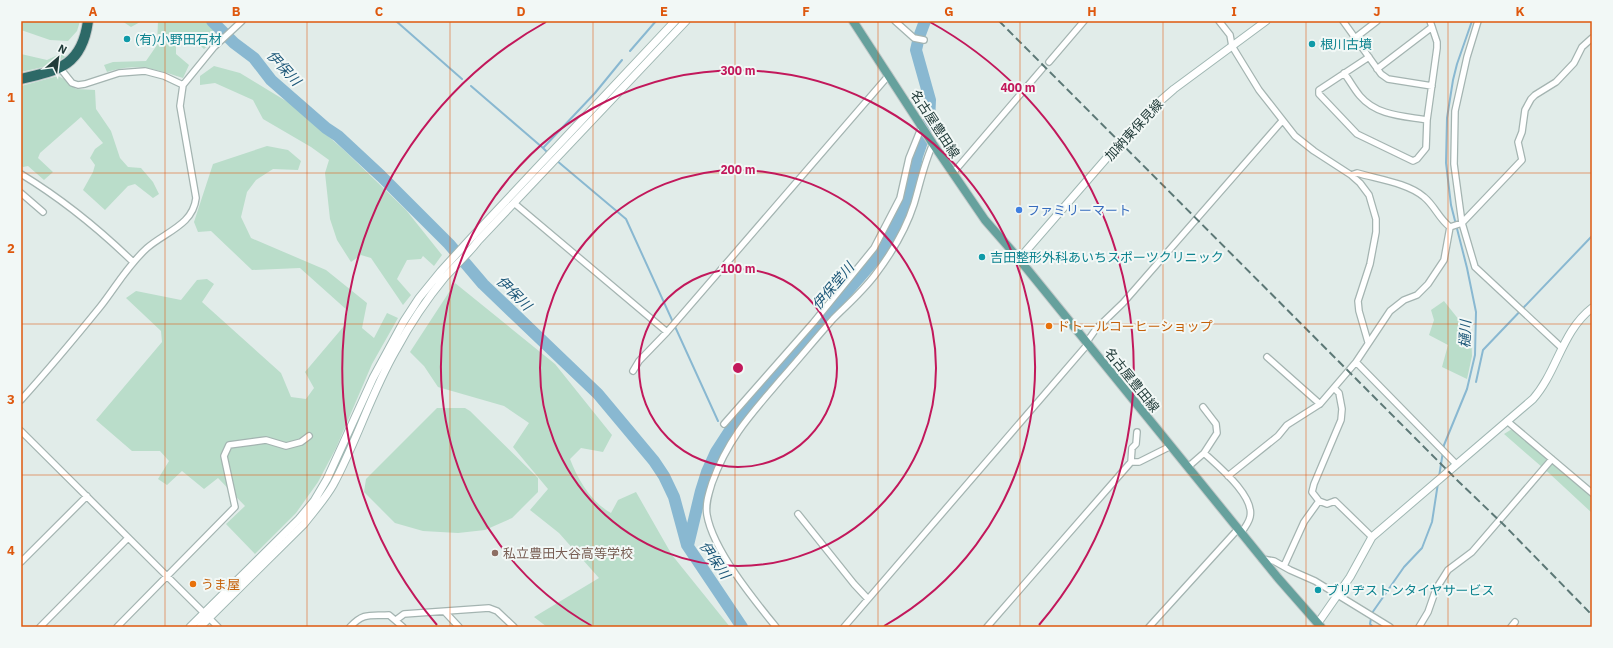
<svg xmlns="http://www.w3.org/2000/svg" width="1613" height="648" font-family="'IBM Plex Sans','Noto Sans JP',sans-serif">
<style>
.green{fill:#baddca}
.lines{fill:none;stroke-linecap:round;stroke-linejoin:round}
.stream{stroke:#89b8d1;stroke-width:2}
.river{stroke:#89b8d1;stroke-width:12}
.street-casing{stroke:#a4b4b1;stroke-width:8}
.secondary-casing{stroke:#a0b7b3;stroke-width:9}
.primary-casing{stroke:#c1c8c8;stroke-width:10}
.highway-casing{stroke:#c1c8c8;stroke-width:12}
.street{stroke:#fff;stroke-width:5.5}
.secondary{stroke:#fff;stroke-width:7}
.primary{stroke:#66a19d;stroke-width:8}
.highway{stroke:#2d6967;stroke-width:10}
.rail{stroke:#5c7876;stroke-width:2;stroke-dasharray:8 4;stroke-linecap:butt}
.grid{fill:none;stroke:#de580e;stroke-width:1;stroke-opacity:0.55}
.ring{fill:none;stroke:#c2185b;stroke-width:2}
.culture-dot{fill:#0f9aa8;stroke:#f2f8f6;stroke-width:1.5}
.shop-dot{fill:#3f7fe0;stroke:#f2f8f6;stroke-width:1.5}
.food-dot{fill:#e8710a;stroke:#f2f8f6;stroke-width:1.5}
.education-dot{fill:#8d6e63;stroke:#f2f8f6;stroke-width:1.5}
.labels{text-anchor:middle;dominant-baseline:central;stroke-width:4;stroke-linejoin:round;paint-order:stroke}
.culture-label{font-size:13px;fill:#0d838f;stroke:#f2f8f6;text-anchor:start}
.street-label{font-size:13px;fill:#223c3a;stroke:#f2f8f6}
.shop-label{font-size:13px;fill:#366cbe;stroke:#f2f8f6;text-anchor:start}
.food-label{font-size:13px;fill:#c56008;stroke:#f2f8f6;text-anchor:start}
.education-label{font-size:13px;fill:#785e54;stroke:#f2f8f6;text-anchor:start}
.water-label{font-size:14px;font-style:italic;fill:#1c5778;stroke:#f2f8f6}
.centre{fill:#c2185b;stroke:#f2f8f6;stroke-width:2}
.ring-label{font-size:12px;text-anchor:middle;font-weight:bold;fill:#c2185b;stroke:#f2f8f6;stroke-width:4;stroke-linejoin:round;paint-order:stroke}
.neatline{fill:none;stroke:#de580e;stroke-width:1.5}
.grid-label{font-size:13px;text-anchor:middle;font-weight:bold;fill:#de580e}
</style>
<rect width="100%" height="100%" fill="#e1ece9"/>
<!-- green -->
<path class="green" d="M 21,21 L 80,21 L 77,31 L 68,41 L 50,40 L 21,30 Z
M 122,21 L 142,21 L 131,27 Z
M 158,21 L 206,21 L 218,37 L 204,49 L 184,32 L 176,40 L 176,54 L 189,65 L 183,78 C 151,68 139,63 107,72 L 104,65 L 113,62 L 146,61 L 157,45 Z
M 62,53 L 65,57 L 52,65 L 21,72 L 21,54 L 47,60 Z
M 214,66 L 240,73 L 291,104 L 344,150 L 406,210 L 442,255 L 434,266 L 423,256 L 421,259 L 407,260 L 397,279 L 411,295 L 403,305 L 371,258 L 361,255 L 351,262 L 337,240 L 330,219 L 325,173 L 329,160 L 311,147 L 263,119 L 253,100 L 215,83 L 200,85 L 200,76 Z
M 58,76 L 66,80 L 76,89 L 95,90 L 96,109 L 111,131 L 120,158 L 128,167 L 141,168 L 153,182 L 159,194 L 153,198 L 135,184 L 128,186 L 105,210 L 83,190 L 93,172 L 95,165 L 90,158 L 95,149 L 103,143 L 81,117 L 40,153 L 38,158 L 53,172 L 44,180 L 28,166 L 23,167 L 21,165 L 21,86 Z
M 267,146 L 288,150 L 301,161 L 298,170 L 273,169 L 256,180 L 247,192 L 241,217 L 251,238 L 326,270 L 367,303 L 362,328 L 374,338 L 387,313 L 398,318 L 372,364 L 336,448 L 318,482 L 296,513 L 255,554 L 226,524 L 245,506 L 218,478 L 204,489 L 182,471 L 167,485 L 158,479 L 169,461 L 160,451 L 132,451 L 96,420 L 162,342 L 161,331 L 126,298 L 136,291 L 181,300 L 197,280 L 207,279 L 214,284 L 202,302 L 281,373 L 291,397 L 306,399 L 314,388 L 305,372 L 344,326 L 348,311 L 300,268 L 252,270 L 211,231 L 198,232 L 194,222 L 213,164 Z
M 455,283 L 555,364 L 612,435 L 603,452 L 581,448 L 570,459 C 578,480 591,502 611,513 L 618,500 L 636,492 L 672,555 L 730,627 L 547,627 L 534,617 L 599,578 L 559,533 L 530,510 L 548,489 L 513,447 L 529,423 L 504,406 L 438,387 L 424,366 L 410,352 Z
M 1444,301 L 1471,335 L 1472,356 L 1467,379 L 1442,367 L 1448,345 L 1429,335 L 1434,320 L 1431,310 Z
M 437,408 L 465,408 L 470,411 L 538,478 L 538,492 L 512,518 L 485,530 L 458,533 L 423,531 L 395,523 L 364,492 L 366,479 Z
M 1512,429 L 1592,495 L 1592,513 L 1550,474 L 1504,434 Z"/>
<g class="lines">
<!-- stream -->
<path class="stream" d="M 396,21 L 462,79
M 630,51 L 656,21
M 471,86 L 543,148 L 595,93 L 622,60
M 543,148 L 548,153
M 556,160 L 626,219 L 718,421
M 1476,382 L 1483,350 L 1592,236
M 1439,477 L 1444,445 L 1467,389 L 1475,355 L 1476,312 L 1467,268 L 1451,205 L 1446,163 L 1447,118 L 1453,80 L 1457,64 L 1472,21
M 1373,627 L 1370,624 L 1372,613 L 1404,567 L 1422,548 L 1432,522 L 1438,483"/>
<!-- river -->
<path class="river" d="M 212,21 L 234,43 L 254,58 L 271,80 L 326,128 L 338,136 L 381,176 L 449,244 L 483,284 L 598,394 L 654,461 L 664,476 L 674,497 L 687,545 L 742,627
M 688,545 L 701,491 L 707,472 L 716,452 L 729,432 L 789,358 L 870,265 L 885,247 L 900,218 L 912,181 L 917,156 L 929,121 L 930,100 L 916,50 L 919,37 L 925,21"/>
<!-- street casing -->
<g class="street-casing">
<path id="street" d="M 895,21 L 914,38 L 924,40
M 1219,21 L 1230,35 L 1232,46 L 1259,90 L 1295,136 L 1314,151 L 1351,175 L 1360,183 L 1369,195 L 1376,219 L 1376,232 L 1370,264 L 1358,301 L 1359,311 L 1368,342
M 1343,21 L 1381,74 L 1388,79 L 1432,86
M 1478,21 L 1467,57 L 1455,111 L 1454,164 L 1462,223 L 1475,267 L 1562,348
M 1355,38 L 1377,21
M 1369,57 L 1319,90 L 1319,94 L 1357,134 L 1413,161 L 1417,159 L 1426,148 L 1427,120 L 1437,48 L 1437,42 L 1430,21
M 1049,62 L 1084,21
M 60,68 L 72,83 L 78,85 L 85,84 L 119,73 L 145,71 L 164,76 L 183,85
M 1377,69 L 1432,27
M 1344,73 C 1350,81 1354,89 1360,96 C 1377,116 1404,116 1427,120
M 953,173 L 1042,69
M 21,174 C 62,199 99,229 133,262
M 1351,175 L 1357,173 C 1377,179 1408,183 1424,197 C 1435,206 1439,219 1450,227
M 21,193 L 43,212
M 514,203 L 667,332
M 1450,227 L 1462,223 L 1522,160 L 1518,142 L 1522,132 L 1525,110 L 1531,99 L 1535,95 L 1556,82 L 1574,63 L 1582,47 L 1592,38
M 1086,343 L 1096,329 L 1123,303 L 1282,121
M 1267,357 L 1320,404
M 1356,362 L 1456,464
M 633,371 L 639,361 L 667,332 L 889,75
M 21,400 C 48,370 74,339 100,307 C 115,288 128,265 147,248 C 165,232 193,225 196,198 L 180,106 L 183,85 L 214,47 L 242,21
M 1203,407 L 1216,424 L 1217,433 L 1204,453
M 1507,421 L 1592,493
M 724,424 L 813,323 L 874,248 L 900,198 L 909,158 L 922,126
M 21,431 L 204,613
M 1131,462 L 1132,448 L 1136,444 L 1137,432
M 1188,467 L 1204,453 C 1218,466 1255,496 1250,517 C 1249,522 1244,529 1241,533
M 1228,476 L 1278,436 L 1287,425 L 1320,404 L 1356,362 L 1390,311 L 1404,300 L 1417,295 L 1428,284 L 1444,260 L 1450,227
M 1319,501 L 1327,504 L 1335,501 L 1372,537
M 798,514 L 854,584 L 868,599
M 1262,559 L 1274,561 L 1290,570 L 1315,581 L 1390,627
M 21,562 L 87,496
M 1284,566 L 1304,522 L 1319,501 L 1312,492 L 1314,484 L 1341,420 L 1342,409 L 1339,393 L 1334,388
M 445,612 L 459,627
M 209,618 L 218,627
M 396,620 L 404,614 L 489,608 L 497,611 L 514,627
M 40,627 L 128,538
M 117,627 L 235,507 L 224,456 L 229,445 L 266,440 L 286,446 L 301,442 L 309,436
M 350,627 C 364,612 370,616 389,615 L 403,627
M 776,627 C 754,600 713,550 707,515 C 705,504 709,493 712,483 C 728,438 752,413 782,378 C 799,359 816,338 833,319 C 847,305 863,291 875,275 C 891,254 906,229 914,204 C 920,184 924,163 933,144
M 844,627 L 1087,345
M 987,627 L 1131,462 L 1139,462 L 1171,446
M 1149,627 L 1238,529
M 1419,627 L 1428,612 L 1436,589 L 1448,570 L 1472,552 L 1552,459
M 1511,627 L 1515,622"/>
</g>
<!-- secondary casing -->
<g class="secondary-casing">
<path id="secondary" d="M 1019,259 L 1144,115 L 1174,89 L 1266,21
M 1318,623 L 1350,577 L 1372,537 L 1533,399 C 1557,372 1562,331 1592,308
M 190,627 L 299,519 L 314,501 L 327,479 L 373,378 L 404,321 L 419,298 L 441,271 L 472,237 L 675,21
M 200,627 L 304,524 C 314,511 325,499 333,485 C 357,441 371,393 396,350 C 410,324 426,300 445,277 C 456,265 468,254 478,241 L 686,21"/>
</g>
<!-- primary casing -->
<g class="primary-casing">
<path id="primary" d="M 853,21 L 933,144 L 985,220 L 1019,259 L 1278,578 L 1321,627"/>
</g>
<!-- highway casing -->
<g class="highway-casing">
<path id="highway" d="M 21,79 C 60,70 82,65 88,21"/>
</g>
<!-- street -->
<use href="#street" class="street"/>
<!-- secondary -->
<use href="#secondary" class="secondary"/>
<!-- primary -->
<use href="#primary" class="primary"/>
<!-- highway -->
<use href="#highway" class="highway"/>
<!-- rail -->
<path class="rail" d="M 999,21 L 1459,482 L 1503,524 L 1592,615"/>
</g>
<!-- grid -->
<path class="grid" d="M 165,21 L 165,627M 307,21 L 307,627M 450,21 L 450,627M 593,21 L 593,627M 735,21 L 735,627M 878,21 L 878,627M 1020,21 L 1020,627M 1163,21 L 1163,627M 1306,21 L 1306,627M 1448,21 L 1448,627M 21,173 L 1592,173M 21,324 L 1592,324M 21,475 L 1592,475"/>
<!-- distance rings -->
<g class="ring">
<circle cx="738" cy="368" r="99"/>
<circle cx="738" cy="368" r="198"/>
<path d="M592 626A297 297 0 1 1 884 626"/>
<path d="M437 625A396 396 0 0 1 546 22M930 22A396 396 0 0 1 1039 625"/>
</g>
<!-- markers -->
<g class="culture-dot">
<circle cx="127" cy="39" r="4"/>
<circle cx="1312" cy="44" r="4"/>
<circle cx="982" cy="257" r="4"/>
<circle cx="1318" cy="590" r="4"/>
</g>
<circle class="shop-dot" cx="1019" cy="210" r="4"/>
<g class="food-dot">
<circle cx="1049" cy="326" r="4"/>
<circle cx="193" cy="584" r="4"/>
</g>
<circle class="education-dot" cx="495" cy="553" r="4"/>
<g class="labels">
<!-- culture labels -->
<g class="culture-label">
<text x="135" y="39">(有)小野田石材</text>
<text x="1320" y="44">根川古墳</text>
<text x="990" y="257">吉田整形外科あいちスポーツクリニック</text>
<text x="1326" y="590">ブリヂストンタイヤサービス</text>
</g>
<!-- street labels -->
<g class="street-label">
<text transform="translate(935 124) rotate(57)">名古屋豊田線</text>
<text transform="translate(1134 130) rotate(-47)">加納東保見線</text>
<text transform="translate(1132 380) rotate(51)">名古屋豊田線</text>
</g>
<!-- shop labels -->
<g class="shop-label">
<text x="1027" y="210">ファミリーマート</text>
</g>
<!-- food labels -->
<g class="food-label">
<text x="1057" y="326">ドトールコーヒーショップ</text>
<text x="201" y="584">うま屋</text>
</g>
<!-- education labels -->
<g class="education-label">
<text x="503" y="553">私立豊田大谷高等学校</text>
</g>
<!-- water labels -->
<g class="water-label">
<text transform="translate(284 68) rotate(47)">伊保川</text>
<text transform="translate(833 286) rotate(-50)">伊保堂川</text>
<text transform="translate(514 293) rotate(44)">伊保川</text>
<text transform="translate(1465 334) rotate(-88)">樋川</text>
<text transform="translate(715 560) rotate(56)">伊保川</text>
</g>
</g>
<circle cx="738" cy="368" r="6" class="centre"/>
<g class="ring-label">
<text x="738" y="75">300 m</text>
<text x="1018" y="92">400 m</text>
<text x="738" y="174">200 m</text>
<text x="738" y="273">100 m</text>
</g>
<!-- border -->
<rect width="1613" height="648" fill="none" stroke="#f2f8f6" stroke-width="44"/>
<!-- north arrow -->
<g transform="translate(58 58) rotate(28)" stroke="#f2f8f6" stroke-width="3" paint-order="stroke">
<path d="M0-3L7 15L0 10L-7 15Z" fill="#223c3a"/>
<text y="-6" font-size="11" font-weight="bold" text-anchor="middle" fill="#223c3a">N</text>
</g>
<rect x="22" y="22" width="1569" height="604" class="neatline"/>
<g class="grid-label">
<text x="93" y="16">A</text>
<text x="236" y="16">B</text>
<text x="379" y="16">C</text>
<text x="521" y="16">D</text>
<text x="664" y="16">E</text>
<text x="806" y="16">F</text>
<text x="949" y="16">G</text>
<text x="1092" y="16">H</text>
<text x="1234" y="16">I</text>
<text x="1377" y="16">J</text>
<text x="1520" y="16">K</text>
<text x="11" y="102">1</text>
<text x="11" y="253">2</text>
<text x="11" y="404">3</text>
<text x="11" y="555">4</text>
</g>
</svg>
